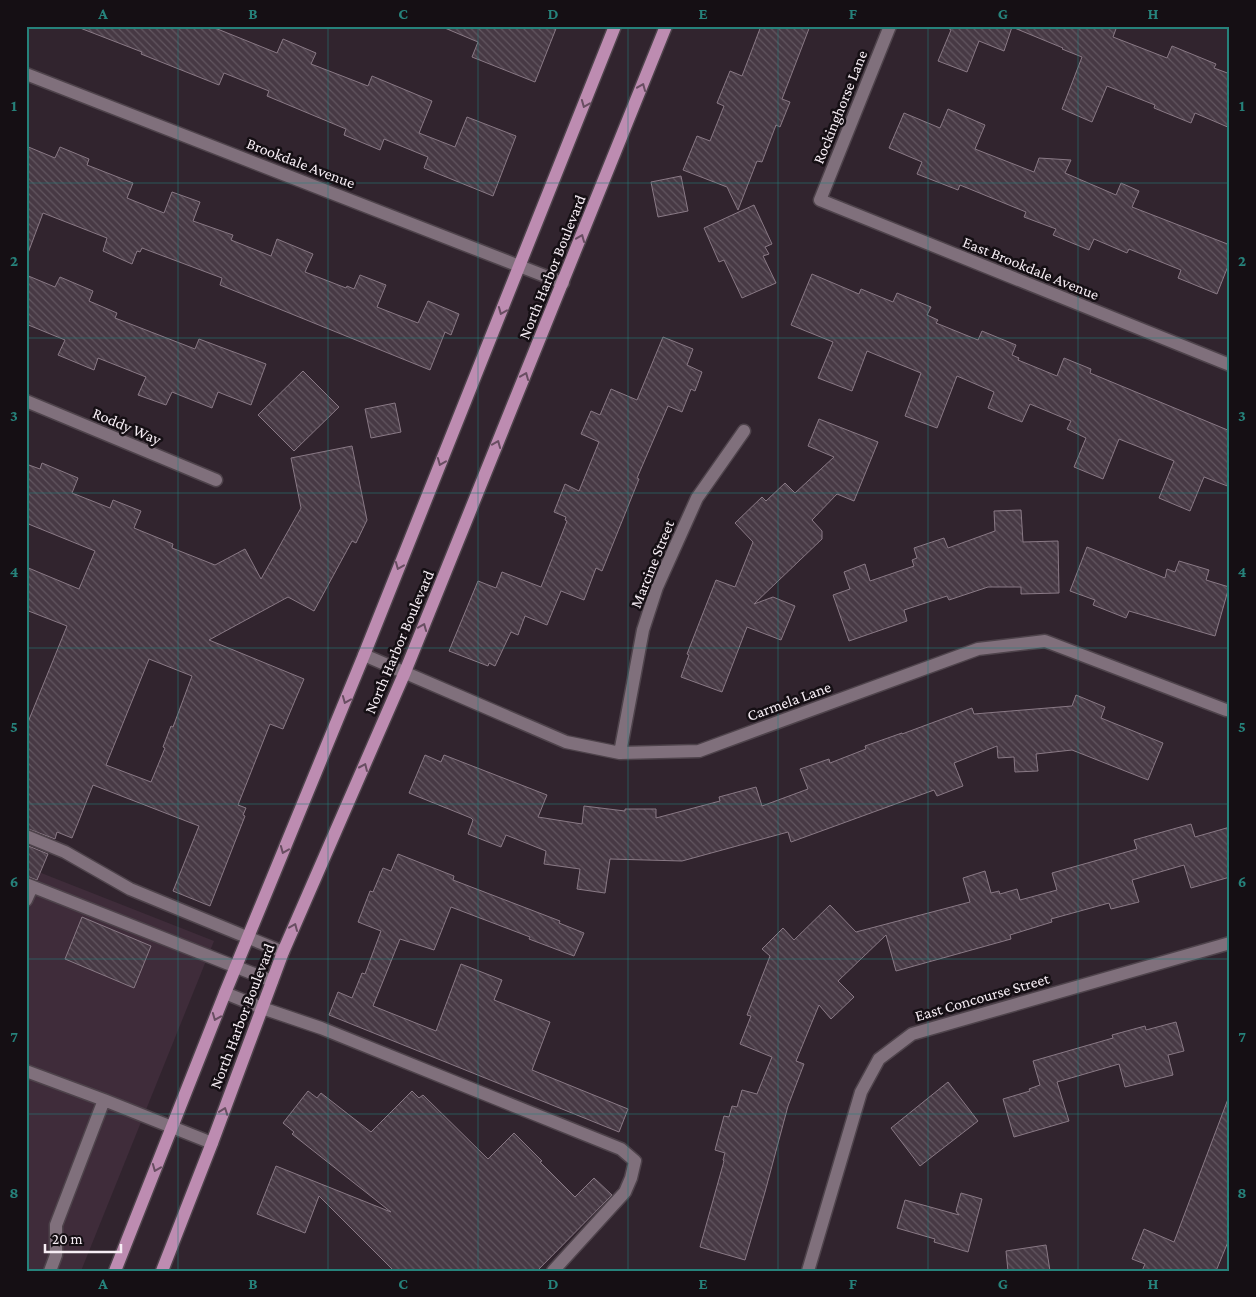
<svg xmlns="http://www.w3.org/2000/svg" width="1256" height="1297" font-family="'Crimson Pro',serif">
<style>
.built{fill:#3f2c3a}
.building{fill:url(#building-back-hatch);stroke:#897985;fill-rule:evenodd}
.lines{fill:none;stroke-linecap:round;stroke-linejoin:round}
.lane-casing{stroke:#4e434b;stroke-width:15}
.street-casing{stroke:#4e434b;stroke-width:15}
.primary-casing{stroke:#4e434b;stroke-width:15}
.lane{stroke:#80707c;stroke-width:12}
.street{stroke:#80707c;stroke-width:12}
.primary{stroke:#bd8cb1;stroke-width:12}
.oneway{stroke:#694e62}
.grid{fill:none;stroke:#26827b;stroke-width:1;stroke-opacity:0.55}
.labels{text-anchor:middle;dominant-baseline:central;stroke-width:5;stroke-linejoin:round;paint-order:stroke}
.street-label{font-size:16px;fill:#f6edf4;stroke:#150f14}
.neatline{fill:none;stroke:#26827b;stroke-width:2}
.grid-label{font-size:16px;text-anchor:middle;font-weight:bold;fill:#26827b}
</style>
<defs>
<pattern id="building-back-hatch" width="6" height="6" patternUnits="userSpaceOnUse" patternTransform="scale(1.25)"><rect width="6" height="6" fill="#473944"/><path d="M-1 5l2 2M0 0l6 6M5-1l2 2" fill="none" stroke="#625660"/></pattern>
</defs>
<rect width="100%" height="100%" fill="#31242e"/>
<!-- built -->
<path class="built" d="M 26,867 L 214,941 L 81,1271 L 26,1271 Z"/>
<!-- building -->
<path class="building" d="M 80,26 L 210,26 L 277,53 L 283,39 L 316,53 L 311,64 L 368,86 L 372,76 L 432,101 L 419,133 L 455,147 L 467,117 L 516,136 L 493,196 L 424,168 L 428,157 L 384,139 L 380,150 L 344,135 L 346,129 L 267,96 L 269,91 L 224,73 L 219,85 L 141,54 L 142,52 L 80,28 Z
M 440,26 L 557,26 L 535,82 L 472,57 L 478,42 Z
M 761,26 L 810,26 L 782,99 L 790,102 L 780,127 L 776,125 L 762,162 L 757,161 L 738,210 L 727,187 L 683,170 L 697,136 L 710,141 L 724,106 L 717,103 L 730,71 L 742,76 Z
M 945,26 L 1117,26 L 1113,37 L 1167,58 L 1172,46 L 1216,64 L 1214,68 L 1230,74 L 1230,128 L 1195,113 L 1191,123 L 1154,108 L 1155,105 L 1107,86 L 1092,122 L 1062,109 L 1082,57 L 1062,49 L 1063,48 L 1012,27 L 1004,51 L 979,41 L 967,72 L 938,61 L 951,30 Z
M 948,109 L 985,125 L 975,149 L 1034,172 L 1039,158 L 1071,160 L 1065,173 L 1116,195 L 1121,183 L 1139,191 L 1132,207 L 1230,245 L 1230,261 L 1217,294 L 1178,278 L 1181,270 L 1129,249 L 1127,253 L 1094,239 L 1089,250 L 1053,235 L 1056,229 L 1024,217 L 1026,212 L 960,185 L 958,190 L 917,174 L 922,162 L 889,148 L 904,113 L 940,128 Z
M 26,146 L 55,158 L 60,147 L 89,159 L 87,165 L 133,183 L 127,198 L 164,213 L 172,192 L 200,202 L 193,221 L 233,235 L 231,240 L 271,256 L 277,239 L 313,254 L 305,272 L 346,288 L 347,286 L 354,289 L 360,275 L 386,285 L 377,307 L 418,323 L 428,301 L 459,314 L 451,335 L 445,332 L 430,370 L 220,285 L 222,278 L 142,248 L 140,252 L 137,251 L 132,264 L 103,251 L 107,238 L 43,213 L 28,253 L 26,252 Z
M 681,176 L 688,211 L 658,217 L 651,182 Z
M 754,205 L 772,244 L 765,247 L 769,254 L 763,256 L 776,283 L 742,298 L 724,260 L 719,262 L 704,228 Z
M 812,274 L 859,294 L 861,289 L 893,302 L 897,293 L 931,307 L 927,315 L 938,320 L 936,323 L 978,340 L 982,331 L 1016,345 L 1012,355 L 1019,358 L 1018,360 L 1057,376 L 1064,358 L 1091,369 L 1090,373 L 1230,431 L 1230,487 L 1204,477 L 1190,511 L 1159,498 L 1174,461 L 1119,439 L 1103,479 L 1074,467 L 1086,438 L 1067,429 L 1071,421 L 1030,404 L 1022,422 L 988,408 L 994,392 L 957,376 L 937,428 L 905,416 L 921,373 L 867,351 L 852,391 L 818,378 L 833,342 L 791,325 Z
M 26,275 L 55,287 L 60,277 L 93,291 L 89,301 L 117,313 L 115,318 L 195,349 L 199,339 L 266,364 L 251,405 L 218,392 L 212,408 L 172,392 L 166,405 L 138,395 L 146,377 L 98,358 L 94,370 L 58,355 L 65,340 L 26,324 Z
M 663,337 L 693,349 L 687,365 L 702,372 L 695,391 L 691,389 L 682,412 L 668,406 L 637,478 L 639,479 L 602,571 L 596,568 L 584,600 L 561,591 L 547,625 L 525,616 L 518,635 L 511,632 L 495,666 L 489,663 L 488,666 L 449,651 L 478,581 L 496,588 L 502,572 L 541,587 L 567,521 L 565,520 L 566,517 L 554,512 L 565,484 L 579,491 L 599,442 L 581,434 L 591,411 L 600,415 L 611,389 L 637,400 Z
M 303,371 L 339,407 L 294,451 L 258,415 Z
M 395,403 L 401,432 L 371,438 L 365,409 Z
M 819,419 L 878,442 L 854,501 L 837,494 L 812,520 L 822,531 L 822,539 L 754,604 L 773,597 L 795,606 L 781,640 L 747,627 L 722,692 L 681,677 L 689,655 L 687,654 L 716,580 L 735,587 L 753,542 L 735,523 L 762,497 L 766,501 L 785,483 L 795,493 L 834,457 L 808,446 Z
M 352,446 L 367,520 L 356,543 L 352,541 L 314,611 L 288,597 L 209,640 L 304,679 L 283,729 L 270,724 L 238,805 L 246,808 L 243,815 L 245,816 L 210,906 L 173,891 L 199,826 L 93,785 L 72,838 L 57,832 L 55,839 L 26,828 L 26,727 L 67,626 L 26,610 L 26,567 L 79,589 L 95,551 L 26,523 L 26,464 L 40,469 L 42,463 L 78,478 L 72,493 L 110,508 L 113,500 L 141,511 L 134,528 L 173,544 L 172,548 L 215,565 L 245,549 L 261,579 L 301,508 L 291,458 ZM 149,659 L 192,676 L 173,727 L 171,726 L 163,747 L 165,748 L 151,782 L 106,765 Z
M 1021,510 L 1023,542 L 1058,541 L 1059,593 L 1021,594 L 1021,587 L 988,587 L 949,600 L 947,596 L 904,610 L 907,621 L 849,641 L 833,595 L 850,589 L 844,572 L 865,564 L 870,581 L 914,566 L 912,560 L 917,558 L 914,548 L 944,538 L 948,548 L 995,531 L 994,511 Z
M 1087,547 L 1165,578 L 1167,569 L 1175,572 L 1179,561 L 1209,570 L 1206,580 L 1229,587 L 1215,636 L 1129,611 L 1126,618 L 1093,605 L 1095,600 L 1070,591 Z
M 1076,695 L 1105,707 L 1101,718 L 1163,743 L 1148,780 L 1072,750 L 1036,754 L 1038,771 L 1015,772 L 1014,757 L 998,758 L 997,746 L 954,763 L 963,786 L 937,796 L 934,790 L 791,842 L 788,832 L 682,861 L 610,859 L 605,893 L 577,889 L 580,869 L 544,864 L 546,851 L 506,835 L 501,847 L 468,834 L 473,820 L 471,818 L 409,793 L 425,755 L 441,762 L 444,755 L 547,795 L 538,817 L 582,824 L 584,806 L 625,811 L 625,809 L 656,809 L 656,818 L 720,801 L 719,797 L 756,787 L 762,806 L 808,789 L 800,769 L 829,759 L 830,763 L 866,749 L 865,746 L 902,733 L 902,734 L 972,708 L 974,714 L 1072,706 Z
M 1191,824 L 1195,837 L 1230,827 L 1230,877 L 1191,888 L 1184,865 L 1132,880 L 1139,902 L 1111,909 L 1109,903 L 1051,919 L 1052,922 L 1010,935 L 1011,939 L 896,971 L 886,935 L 838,981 L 854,997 L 831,1019 L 819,1005 L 796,1061 L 804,1064 L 788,1106 L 765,1192 L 745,1260 L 700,1247 L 724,1161 L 723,1160 L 725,1153 L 715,1150 L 724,1116 L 729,1117 L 732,1106 L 737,1107 L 742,1090 L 757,1094 L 772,1057 L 740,1044 L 751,1016 L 747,1015 L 770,956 L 762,949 L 783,928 L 794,940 L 830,905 L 856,932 L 970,902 L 963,878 L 985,871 L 991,893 L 999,891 L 1000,894 L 1017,889 L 1020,900 L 1057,890 L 1052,873 L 1137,849 L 1134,840 Z
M 26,845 L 48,854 L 37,880 L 26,876 Z
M 398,854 L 454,876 L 453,880 L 560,921 L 559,923 L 584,933 L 574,956 L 529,939 L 530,937 L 451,907 L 434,950 L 400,939 L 373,1006 L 436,1031 L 461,964 L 502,980 L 494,1000 L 550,1022 L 532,1070 L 628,1109 L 619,1132 L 329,1015 L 338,992 L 352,998 L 362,973 L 365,974 L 381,931 L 358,922 L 370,891 L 373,892 L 383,868 L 391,871 Z
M 82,917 L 151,946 L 134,988 L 65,959 Z
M 1176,1022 L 1184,1051 L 1168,1055 L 1173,1075 L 1125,1087 L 1119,1064 L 1057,1082 L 1069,1121 L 1014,1137 L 1003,1099 L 1030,1091 L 1029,1089 L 1040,1085 L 1033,1061 L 1113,1038 L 1112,1035 L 1145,1026 L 1146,1030 Z
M 948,1082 L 978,1121 L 920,1166 L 891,1128 Z
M 308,1091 L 317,1098 L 321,1093 L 371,1132 L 412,1091 L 419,1098 L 423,1095 L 488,1159 L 514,1133 L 542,1161 L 540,1162 L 575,1197 L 594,1178 L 612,1195 L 537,1271 L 394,1271 L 319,1196 L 305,1233 L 257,1214 L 276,1166 L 391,1212 L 292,1134 L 294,1132 L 283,1123 Z
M 1228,1099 L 1230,1100 L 1230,1237 L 1216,1271 L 1142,1271 L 1145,1264 L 1132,1259 L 1144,1229 L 1174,1242 Z
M 961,1193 L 982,1199 L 968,1252 L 934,1242 L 935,1239 L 897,1228 L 905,1200 L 959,1215 L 956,1211 Z
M 1046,1245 L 1050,1271 L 1008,1271 L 1006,1251 Z"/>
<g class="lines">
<!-- lane casing -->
<g class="lane-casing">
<path id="lane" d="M 26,836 L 65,852 L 130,889 L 283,952
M 26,884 L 272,981
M 26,900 L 32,887
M 225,993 L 262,1008 L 321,1028 L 621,1149 L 635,1161 L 631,1178 L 625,1192 L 553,1271
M 26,1071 L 104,1100 L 212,1143
M 50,1271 L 56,1255 L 56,1225 L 104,1100"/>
</g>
<!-- street casing -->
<g class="street-casing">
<path id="street" d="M 890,26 L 820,200 L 1230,365
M 26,74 L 563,283
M 26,401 L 216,480
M 364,655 L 566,742 L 620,753 L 699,751 L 978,649 L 1045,641 L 1226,710
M 620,753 L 643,630 L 657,587 L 697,498 L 744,431
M 808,1271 L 861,1092 L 879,1059 L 912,1034 L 1230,943"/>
</g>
<!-- primary casing -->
<g class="primary-casing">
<path id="primary" d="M 115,1271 L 225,993 L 364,655 L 615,26
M 162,1271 L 212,1143 L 283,952 L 405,672 L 666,26"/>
</g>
<!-- lane -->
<use href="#lane" class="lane"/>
<!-- street -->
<use href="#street" class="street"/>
<!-- primary -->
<use href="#primary" class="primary"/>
</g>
<!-- one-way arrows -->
<defs><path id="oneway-chevron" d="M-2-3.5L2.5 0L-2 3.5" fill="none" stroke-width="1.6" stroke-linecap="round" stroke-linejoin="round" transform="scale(1.25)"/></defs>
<g class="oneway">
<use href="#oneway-chevron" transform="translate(642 87) rotate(-68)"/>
<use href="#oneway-chevron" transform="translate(585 104) rotate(112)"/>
<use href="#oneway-chevron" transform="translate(581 238) rotate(-68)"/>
<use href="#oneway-chevron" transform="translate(502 311) rotate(112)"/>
<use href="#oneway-chevron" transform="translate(525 376) rotate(-68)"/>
<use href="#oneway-chevron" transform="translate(497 444) rotate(-68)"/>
<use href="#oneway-chevron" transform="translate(441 462) rotate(112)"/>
<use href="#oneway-chevron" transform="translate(399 566) rotate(112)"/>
<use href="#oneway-chevron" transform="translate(423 627) rotate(-68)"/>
<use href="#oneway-chevron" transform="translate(346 700) rotate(112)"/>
<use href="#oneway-chevron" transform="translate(364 767) rotate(-66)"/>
<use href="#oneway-chevron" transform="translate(284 850) rotate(112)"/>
<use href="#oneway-chevron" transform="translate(294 927) rotate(-67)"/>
<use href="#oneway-chevron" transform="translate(216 1017) rotate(112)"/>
<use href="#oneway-chevron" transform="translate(224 1111) rotate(-70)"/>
<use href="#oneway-chevron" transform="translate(156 1168) rotate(112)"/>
</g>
<!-- grid -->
<path class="grid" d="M 178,26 L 178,1271M 328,26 L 328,1271M 478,26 L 478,1271M 628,26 L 628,1271M 778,26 L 778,1271M 928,26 L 928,1271M 1078,26 L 1078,1271M 26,183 L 1230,183M 26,338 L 1230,338M 26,493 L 1230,493M 26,648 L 1230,648M 26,804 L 1230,804M 26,959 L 1230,959M 26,1114 L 1230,1114"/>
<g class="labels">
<!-- street labels -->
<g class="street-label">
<text transform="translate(840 107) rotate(-68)">Rockinghorse Lane</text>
<text transform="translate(301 163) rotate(21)">Brookdale Avenue</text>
<text transform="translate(552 267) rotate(-68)">North Harbor Boulevard</text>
<text transform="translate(1031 268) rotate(22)">East Brookdale Avenue</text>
<text transform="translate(127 426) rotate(23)">Roddy Way</text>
<text transform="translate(652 564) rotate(-68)">Marcine Street</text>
<text transform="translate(399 642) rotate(-67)">North Harbor Boulevard</text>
<text transform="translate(789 701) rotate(-20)">Carmela Lane</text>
<text transform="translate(982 997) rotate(-16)">East Concourse Street</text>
<text transform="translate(242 1016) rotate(-69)">North Harbor Boulevard</text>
</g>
</g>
<!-- border -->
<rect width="1256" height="1297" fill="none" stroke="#150f14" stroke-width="55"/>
<!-- scale -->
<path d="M45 1244v8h76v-8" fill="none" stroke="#f6edf4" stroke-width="2.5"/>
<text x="52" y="1244" font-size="15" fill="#f6edf4" stroke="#150f14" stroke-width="4" paint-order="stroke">20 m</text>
<rect x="28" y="28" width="1200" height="1242" class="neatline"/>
<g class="grid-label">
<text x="103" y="19">A</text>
<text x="253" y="19">B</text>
<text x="403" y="19">C</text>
<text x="553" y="19">D</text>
<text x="703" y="19">E</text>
<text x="853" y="19">F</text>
<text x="1003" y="19">G</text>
<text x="1153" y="19">H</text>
<text x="14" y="111">1</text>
<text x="1242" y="111">1</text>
<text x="14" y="266">2</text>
<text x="1242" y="266">2</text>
<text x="14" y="421">3</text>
<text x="1242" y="421">3</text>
<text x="14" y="577">4</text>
<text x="1242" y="577">4</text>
<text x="14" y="732">5</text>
<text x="1242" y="732">5</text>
<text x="14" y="887">6</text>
<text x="1242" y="887">6</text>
<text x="14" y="1042">7</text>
<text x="1242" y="1042">7</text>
<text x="14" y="1198">8</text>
<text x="1242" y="1198">8</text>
<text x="103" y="1289">A</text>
<text x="253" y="1289">B</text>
<text x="403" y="1289">C</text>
<text x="553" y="1289">D</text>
<text x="703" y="1289">E</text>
<text x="853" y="1289">F</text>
<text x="1003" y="1289">G</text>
<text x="1153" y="1289">H</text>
</g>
</svg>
